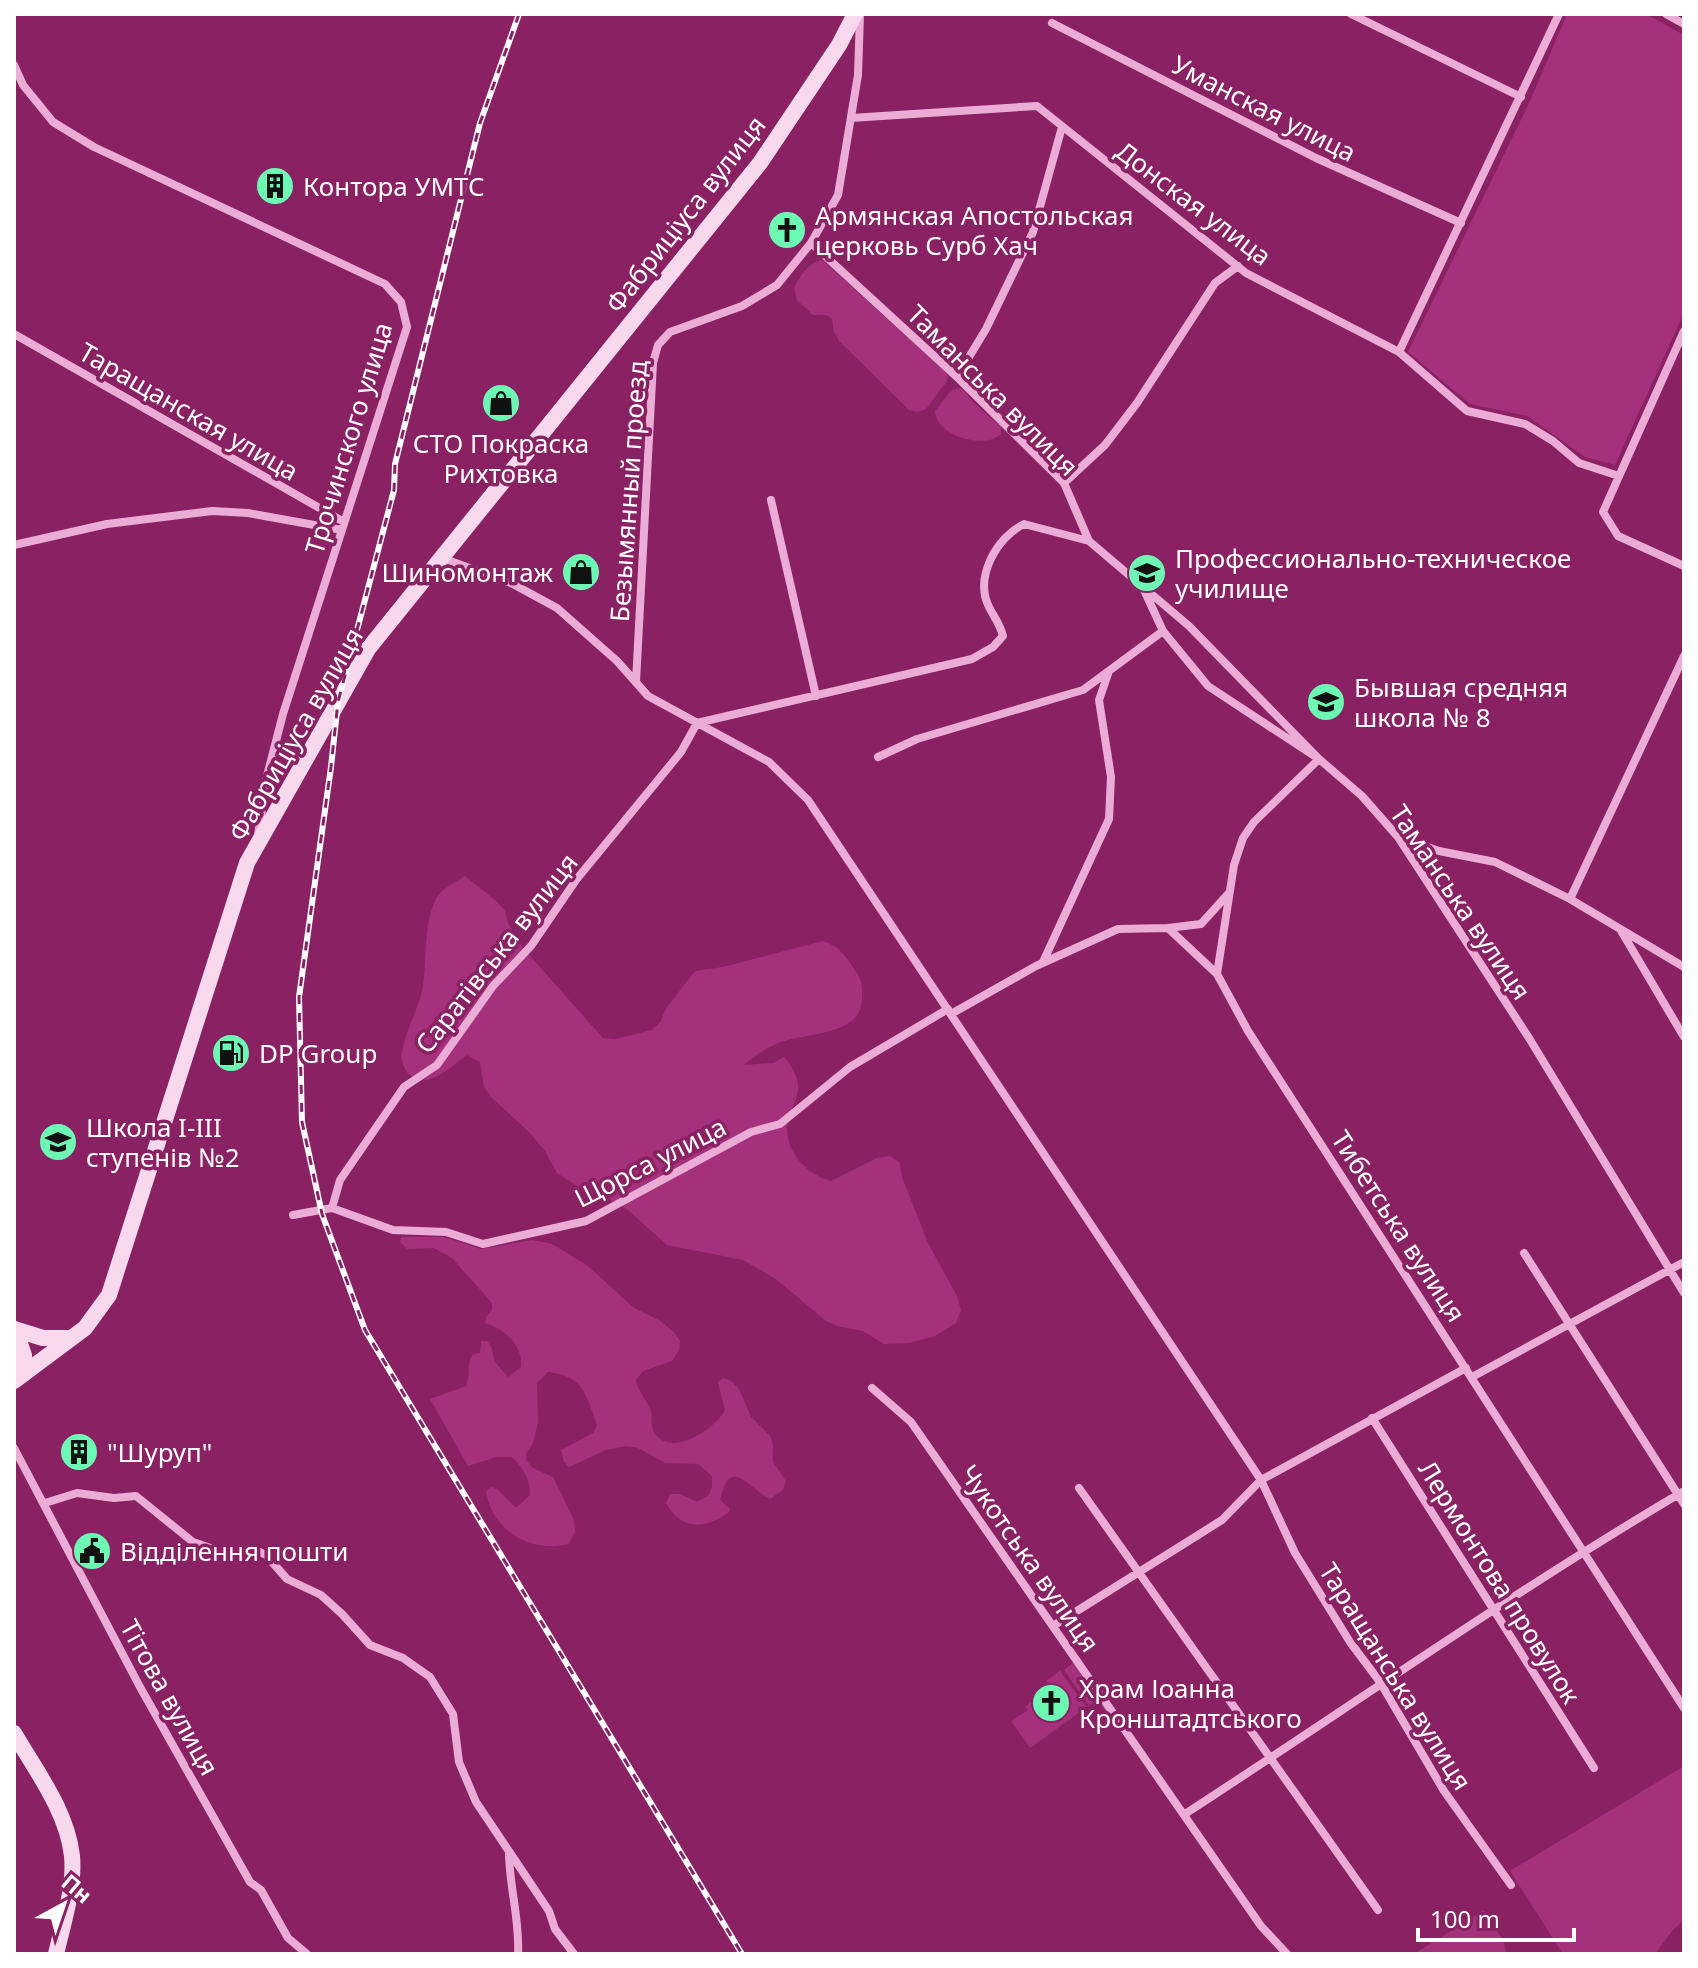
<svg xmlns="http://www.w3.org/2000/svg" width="1698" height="1968" font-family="'Noto Sans',sans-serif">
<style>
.green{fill:#a5317d}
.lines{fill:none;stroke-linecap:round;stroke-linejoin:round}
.minor{stroke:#ebacd5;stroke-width:8}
.secondary{stroke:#f8d8ec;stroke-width:16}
.rail-casing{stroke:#fff;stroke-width:6}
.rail{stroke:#892163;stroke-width:3;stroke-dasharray:9;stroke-linecap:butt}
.labels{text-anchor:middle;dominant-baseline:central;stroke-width:7;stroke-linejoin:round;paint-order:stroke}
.street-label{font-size:26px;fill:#fff;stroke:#892163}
.poi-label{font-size:26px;fill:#fff;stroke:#892163;text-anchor:start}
</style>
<rect width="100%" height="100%" fill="#892163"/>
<!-- green -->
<path class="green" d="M 1567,14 L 1646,14 L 1684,35 L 1684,313 L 1615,465 L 1585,457 L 1527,416 L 1470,404 L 1408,352 L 1530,101 Z
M 822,260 L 944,370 L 948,376 L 947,381 L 926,409 L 917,412 L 909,410 L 839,341 L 834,332 L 832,319 L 826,315 L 813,315 L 797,300 L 794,288 C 800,277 807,263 822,260 Z
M 958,388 L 964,389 L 971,400 L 1001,427 L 1001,434 C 985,450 936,436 935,411 L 950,392 Z
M 465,876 L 496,901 L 505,911 L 508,923 L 522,947 L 603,1038 L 615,1039 L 652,1030 L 661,1021 L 665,1010 L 695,971 L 723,967 L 823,941 C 841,947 848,959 858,975 C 863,983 862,990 862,999 C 862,1035 807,1033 781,1042 C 769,1046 754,1056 744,1065 L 773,1063 L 784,1057 C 791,1065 797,1074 798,1085 C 799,1098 791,1108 788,1121 C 782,1148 806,1175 831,1181 L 877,1158 L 890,1156 L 900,1163 L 902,1177 L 928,1243 L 957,1296 L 961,1310 L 956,1323 L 935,1336 L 909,1343 L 884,1344 L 863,1331 L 837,1326 L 826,1321 L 776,1279 L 743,1260 L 667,1245 L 627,1209 L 604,1197 L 591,1195 L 557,1173 L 545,1151 L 529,1132 L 491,1097 L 484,1087 L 480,1062 L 467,1055 C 451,1066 426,1093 408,1073 C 403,1067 400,1059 402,1051 C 406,1030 417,1012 422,991 C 428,962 422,927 436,899 C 442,888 455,883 465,876 Z
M 401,1237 L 444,1237 L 481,1249 L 532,1240 L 552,1244 L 588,1266 L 634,1308 L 659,1320 L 674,1332 L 680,1341 L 679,1350 L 672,1361 L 643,1371 L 636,1380 C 638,1392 645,1397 650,1408 C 654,1418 648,1428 658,1437 C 677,1455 715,1428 725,1410 L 718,1382 L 723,1378 L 730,1380 L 739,1389 L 751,1417 L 771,1437 L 773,1446 L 773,1462 L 786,1481 L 783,1490 L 770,1499 C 747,1488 731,1454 720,1500 L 730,1509 L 729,1512 C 707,1529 681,1531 666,1503 L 670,1494 L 680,1494 L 697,1502 L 709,1495 L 712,1486 L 712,1476 L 698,1464 L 665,1463 L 638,1448 L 626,1446 L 606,1450 L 569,1467 L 564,1462 L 561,1450 L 593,1433 L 597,1425 C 586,1395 584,1376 548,1372 L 537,1383 L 538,1422 L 533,1443 L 526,1454 L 526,1460 L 533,1468 L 553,1477 L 574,1520 L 575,1533 L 568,1544 C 530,1553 492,1531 486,1491 L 491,1487 L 497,1489 L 516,1508 L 530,1495 C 530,1478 523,1468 512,1457 L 496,1457 L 468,1466 L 430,1399 L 466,1386 C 471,1375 466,1363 473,1354 L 480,1353 L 481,1341 L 487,1341 L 491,1346 L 495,1362 L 508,1377 L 521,1367 C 523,1345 505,1329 485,1323 L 486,1317 L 492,1310 L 492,1303 L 452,1258 L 434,1248 L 407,1249 L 400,1242 Z
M 1074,1662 L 1110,1711 L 1107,1712 L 1096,1701 L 1089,1706 L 1064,1670 Z
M 1061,1670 L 1062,1674 L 1087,1707 L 1030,1748 L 1011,1721 L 1028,1710 L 1025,1707 L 1034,1699 L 1037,1699 L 1033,1706 L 1039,1718 L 1049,1723 L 1061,1718 L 1067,1708 L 1062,1692 L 1046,1681 Z
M 1684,1766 L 1684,1920 L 1673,1930 L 1655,1954 L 1563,1954 L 1510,1871 Z
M 1484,1910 L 1504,1942 L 1506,1954 L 1414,1954 Z"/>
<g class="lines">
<!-- minor -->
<path class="minor" d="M 1351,14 L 1521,97
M 1666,14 L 1684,24
M 1052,23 L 1316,158 L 1461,223
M 14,65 L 23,85 L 53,122 L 94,147 L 385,284 L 401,302 L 407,327 L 283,714 L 267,776 L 258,835
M 851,118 L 1037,106 L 1246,273 L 1399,352 L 1467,411 L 1525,424 L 1553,441 L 1579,463 L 1619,476
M 811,243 L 957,377 L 1064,483 L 1089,541 L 1189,626 L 1319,759 L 1362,796 L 1398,837 L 1529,1038 L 1684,1293
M 1684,331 L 1603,512 L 1618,536 L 1684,566
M 14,334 L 344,522
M 1399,352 L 1559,14
M 957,377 L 986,329 L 1033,232 L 1062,127
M 1064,483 L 1105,445 L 1137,403 L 1215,283 L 1238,266
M 771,500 L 816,696
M 14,545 L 107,524 L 212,511 L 248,513 L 342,530
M 442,558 L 511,583 L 557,608 L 617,661 L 648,696 L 769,762 L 808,800 L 1261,1480 L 1295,1553 L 1350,1642 L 1380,1682 L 1444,1791 L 1511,1885
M 1144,590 L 1163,631 L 1208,686 L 1319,759 L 1254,822 L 1243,838 L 1234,865 L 1217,974 L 1248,1031 L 1684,1708
M 636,682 L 653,363 L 658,345 L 670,332 L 742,306 L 777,285 L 811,243 L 838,195 L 858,75 L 860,14
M 878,757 L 917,739 L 1083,690 L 1163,631
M 1399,837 L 1439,851 L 1495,862 L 1570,899 L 1684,967
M 1570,899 L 1684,656
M 1168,928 L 1201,924 L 1229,893
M 1620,929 L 1684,1037
M 1043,962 L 1109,819 L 1111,777 L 1099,700 L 1108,674
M 951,1014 L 1036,966 L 1118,929 L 1168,928 L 1217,974
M 332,1208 L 340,1180 L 404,1087 L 437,1065 L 493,986 L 531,946 L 576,880 L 681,752 L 697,723 L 972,659 L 993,647 L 1003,636 C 1000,624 994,617 989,607 C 974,577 997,537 1024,524 L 1089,541
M 293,1215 L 332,1208 L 393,1230 L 446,1232 L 483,1244 L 586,1221 L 751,1132 L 780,1124 L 850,1067 L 948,1009
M 1524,1253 L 1684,1504
M 1472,1377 L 1684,1262
M 872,1388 L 911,1422 L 1261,1926 L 1287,1954
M 1372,1418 L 1594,1768
M 14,1448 L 140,1687 L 250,1882 L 261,1890 L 288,1938 L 307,1954
M 1079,1488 L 1378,1910
M 45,1503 L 77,1493 L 114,1498 L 136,1496 L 193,1542 L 225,1553 L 241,1549 L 254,1549 L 266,1555 L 287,1579 L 321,1595 L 342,1614 L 370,1645 L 403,1658 L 430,1677 L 453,1714 L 459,1762 L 476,1802 L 549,1911 L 555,1929 L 574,1954
M 1053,1626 L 1222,1520 L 1261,1480 L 1466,1368
M 1185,1814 C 1351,1706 1513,1592 1684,1491
M 509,1852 C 509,1886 520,1919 518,1954"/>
<!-- secondary -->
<path class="secondary" d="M 14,1329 L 43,1338 L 71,1338
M 15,1329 L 24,1355 L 24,1374
M 14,1381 L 85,1328 L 109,1295 L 247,863 L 368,649 L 760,163 L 839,45 L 855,14
M 14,1733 C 36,1771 67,1811 72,1856 C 75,1888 63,1923 56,1954"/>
<!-- rail casing -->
<g class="rail-casing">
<path id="rail" d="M 519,14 L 480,123 L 395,464 L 394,490 L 338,702 L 331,767 L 299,997 L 302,1122 L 322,1214 L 365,1330 L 742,1954"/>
</g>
<!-- rail -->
<use href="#rail" class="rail"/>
</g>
<!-- icons -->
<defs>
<g id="building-disc" transform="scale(2)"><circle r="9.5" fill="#6df8b4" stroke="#892163"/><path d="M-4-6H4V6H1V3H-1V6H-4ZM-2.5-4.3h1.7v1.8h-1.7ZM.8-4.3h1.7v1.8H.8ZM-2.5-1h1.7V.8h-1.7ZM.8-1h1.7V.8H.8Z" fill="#111"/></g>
<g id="church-disc" transform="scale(2)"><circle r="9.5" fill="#6df8b4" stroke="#892163"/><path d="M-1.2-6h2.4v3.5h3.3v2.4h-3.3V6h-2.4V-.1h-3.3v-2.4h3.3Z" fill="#111"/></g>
<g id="shop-disc" transform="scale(2)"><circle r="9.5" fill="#6df8b4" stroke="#892163"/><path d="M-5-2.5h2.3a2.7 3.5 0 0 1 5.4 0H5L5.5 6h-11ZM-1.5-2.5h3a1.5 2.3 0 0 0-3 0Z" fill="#111"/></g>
<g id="school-disc" transform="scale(2)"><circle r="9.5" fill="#6df8b4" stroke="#892163"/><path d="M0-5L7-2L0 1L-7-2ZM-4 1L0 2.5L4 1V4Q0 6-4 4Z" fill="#111"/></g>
<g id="fuel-disc" transform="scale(2)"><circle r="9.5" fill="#6df8b4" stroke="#892163"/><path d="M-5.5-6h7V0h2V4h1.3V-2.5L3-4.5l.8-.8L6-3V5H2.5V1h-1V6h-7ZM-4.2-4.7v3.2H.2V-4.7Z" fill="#111"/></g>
<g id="civic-disc" transform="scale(2)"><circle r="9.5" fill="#6df8b4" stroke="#892163"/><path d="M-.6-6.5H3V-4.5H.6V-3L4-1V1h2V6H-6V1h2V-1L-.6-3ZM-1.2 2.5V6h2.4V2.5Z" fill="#111"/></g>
</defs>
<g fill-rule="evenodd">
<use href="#building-disc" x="275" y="186"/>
<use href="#church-disc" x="787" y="230"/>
<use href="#shop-disc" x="501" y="403"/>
<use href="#shop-disc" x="581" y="572"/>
<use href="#school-disc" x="1147" y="573"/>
<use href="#school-disc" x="1326" y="702"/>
<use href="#fuel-disc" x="231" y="1053"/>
<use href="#school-disc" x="58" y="1142"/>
<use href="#building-disc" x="79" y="1452"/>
<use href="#civic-disc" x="92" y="1551"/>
<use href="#church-disc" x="1051" y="1703"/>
</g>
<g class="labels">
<!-- street labels -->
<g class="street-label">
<text transform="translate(1264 108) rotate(27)">Уманская улица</text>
<text transform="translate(1194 203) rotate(37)">Донская улица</text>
<text transform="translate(685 214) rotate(-52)">Фабриціуса вулиця</text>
<text transform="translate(993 390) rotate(45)">Таманська вулиця</text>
<text transform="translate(189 411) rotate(30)">Таращанская улица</text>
<text transform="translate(348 438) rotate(-73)">Трочинского улица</text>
<text transform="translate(628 491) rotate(-86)">Безымянный проезд</text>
<text transform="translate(295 734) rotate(-60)">Фабриціуса вулиця</text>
<text transform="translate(1461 902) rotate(56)">Таманська вулиця</text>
<text transform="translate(496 953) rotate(-52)">Саратівська вулиця</text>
<text transform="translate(650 1162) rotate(-27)">Щорса улица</text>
<text transform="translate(1399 1226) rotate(57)">Тибетська вулиця</text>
<text transform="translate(1030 1558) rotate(55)">Чукотська вулиця</text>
<text transform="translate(1500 1582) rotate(58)">Лермонтова провулок</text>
<text transform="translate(1396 1676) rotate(58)">Таращанська вулиця</text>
<text transform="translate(170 1697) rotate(61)">Тітова вулиця</text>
</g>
<!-- poi labels -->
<g class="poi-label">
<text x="303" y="186">Контора УМТС</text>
<text x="815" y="215">Армянская Апостольская<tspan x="815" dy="30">церковь Сурб Хач</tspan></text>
<text x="501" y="443" text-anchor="middle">СТО Покраска<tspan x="501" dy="30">Рихтовка</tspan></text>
<text x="1175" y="558">Профессионально-техническое<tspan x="1175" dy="30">училище</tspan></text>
<text x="553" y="572" text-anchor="end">Шиномонтаж</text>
<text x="1354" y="687">Бывшая средняя<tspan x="1354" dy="30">школа № 8</tspan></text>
<text x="259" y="1053">DP Group</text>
<text x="86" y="1127">Школа I-III<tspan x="86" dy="30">ступенів №2</tspan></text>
<text x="107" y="1452">"Шуруп"</text>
<text x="120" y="1551">Відділення пошти</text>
<text x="1079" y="1688">Храм Іоанна<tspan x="1079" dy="30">Кронштадтського</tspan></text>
</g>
</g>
<!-- border -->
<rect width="1698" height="1968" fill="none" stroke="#ffffff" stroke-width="32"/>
<!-- north arrow -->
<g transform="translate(64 1904) rotate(40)" stroke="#892163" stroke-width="6" paint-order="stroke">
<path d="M0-6L14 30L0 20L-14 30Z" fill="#ffffff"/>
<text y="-12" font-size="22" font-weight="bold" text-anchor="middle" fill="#ffffff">Пн</text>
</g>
<!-- scale -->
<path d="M1418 1928v12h156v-12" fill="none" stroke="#ffffff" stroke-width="4"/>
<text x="1430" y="1928" font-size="24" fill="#ffffff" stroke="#892163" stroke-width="6" paint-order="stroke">100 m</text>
</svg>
